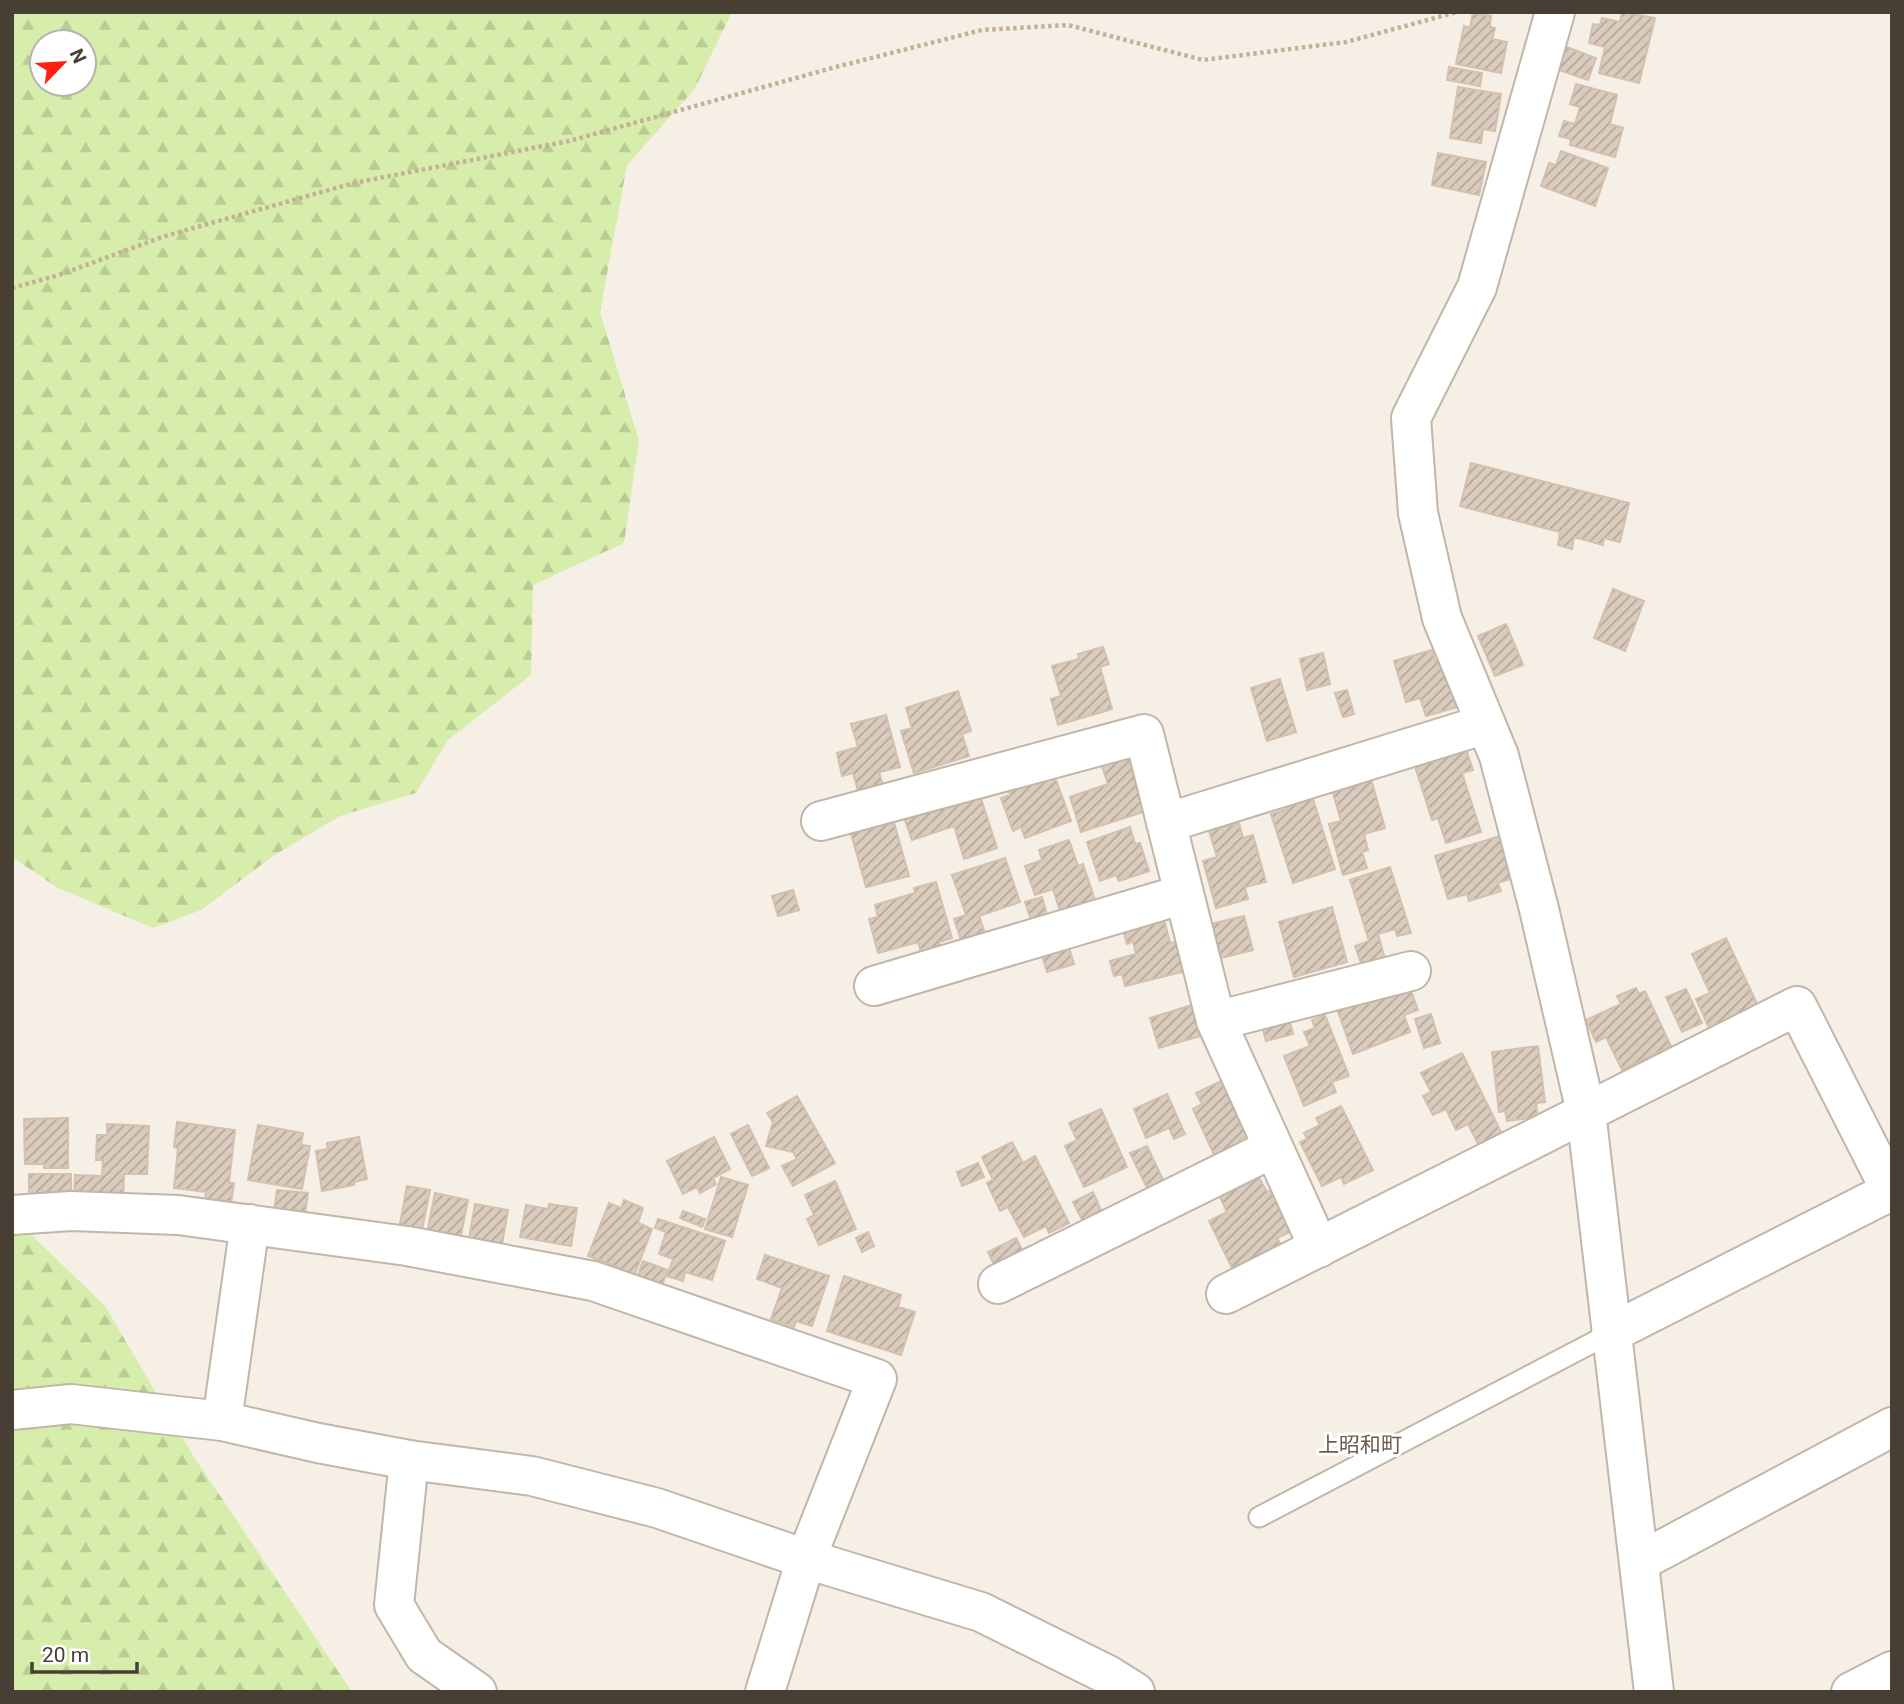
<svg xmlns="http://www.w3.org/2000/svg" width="1904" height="1704" font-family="Roboto,'Noto Sans JP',sans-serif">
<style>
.forest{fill:url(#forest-firs);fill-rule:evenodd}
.building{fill:url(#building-hatch);stroke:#d3c0ad;stroke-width:2}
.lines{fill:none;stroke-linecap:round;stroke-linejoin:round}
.service-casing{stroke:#c1b6a7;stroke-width:23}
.minor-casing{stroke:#c1b6a7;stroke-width:42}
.tertiary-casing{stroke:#c1b6a7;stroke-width:42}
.path{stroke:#c4b097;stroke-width:4.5;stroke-dasharray:3.5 3.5;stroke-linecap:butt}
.service{stroke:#fff;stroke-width:19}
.minor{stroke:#fff;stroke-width:38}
.tertiary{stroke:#fff;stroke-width:38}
.labels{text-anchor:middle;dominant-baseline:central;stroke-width:6;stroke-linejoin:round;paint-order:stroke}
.neighbourhood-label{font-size:21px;fill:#6c5b4b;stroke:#fff}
</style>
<defs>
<pattern id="forest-firs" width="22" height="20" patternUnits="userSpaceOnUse" patternTransform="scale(1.75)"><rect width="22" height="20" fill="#d6edab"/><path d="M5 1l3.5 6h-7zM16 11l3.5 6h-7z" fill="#b9cc94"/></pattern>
<pattern id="building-hatch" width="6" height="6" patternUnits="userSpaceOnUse" patternTransform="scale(1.75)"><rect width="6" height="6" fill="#daccbd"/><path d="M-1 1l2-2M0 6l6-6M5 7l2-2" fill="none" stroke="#b3a79a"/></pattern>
</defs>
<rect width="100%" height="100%" fill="#f5efe6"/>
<!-- forest -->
<path class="forest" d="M 12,12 L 732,12 L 694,90 L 627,165 L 600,312 L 639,441 L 624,543 L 533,585 L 531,675 L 448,740 L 416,793 L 340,816 L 273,856 L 201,910 L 153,928 L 58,888 L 12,857 ZM 42,42 L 84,42 L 84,84 L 42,84 Z
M 12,1216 L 105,1306 L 192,1454 L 352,1692 L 12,1692 Z"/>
<!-- building -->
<path class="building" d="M 1473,12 L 1491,16 L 1490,27 L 1495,28 L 1492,39 L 1507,42 L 1501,73 L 1456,64 L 1464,26 L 1470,28 Z
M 1622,12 L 1655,18 L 1639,83 L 1599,73 L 1605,47 L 1589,43 L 1593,24 L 1600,25 L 1602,18 L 1620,22 Z
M 1564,46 L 1596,58 L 1588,80 L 1556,69 Z
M 1449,67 L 1482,73 L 1480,86 L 1447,80 Z
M 1576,84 L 1617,95 L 1610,124 L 1623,128 L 1615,157 L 1570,145 L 1571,139 L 1559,136 L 1564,121 L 1575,124 L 1580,107 L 1570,104 Z
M 1458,87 L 1501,94 L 1495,131 L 1483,129 L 1481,143 L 1450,138 Z
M 1561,151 L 1608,168 L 1595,206 L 1541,186 L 1549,163 L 1556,165 Z
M 1438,153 L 1486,162 L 1479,195 L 1432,185 Z
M 1471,463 L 1629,503 L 1620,542 L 1604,538 L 1603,545 L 1574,537 L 1572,549 L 1558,545 L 1560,532 L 1460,506 Z
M 1613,589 L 1644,601 L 1625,651 L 1594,638 Z
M 1506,624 L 1523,665 L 1495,676 L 1478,636 Z
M 1103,647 L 1109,664 L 1100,667 L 1112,709 L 1058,725 L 1051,699 L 1061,696 L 1052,666 L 1079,659 L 1078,654 Z
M 1432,650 L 1435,661 L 1447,658 L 1461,706 L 1426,716 L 1420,698 L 1406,702 L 1394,661 Z
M 1323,653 L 1330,684 L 1307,690 L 1300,659 Z
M 1280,679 L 1296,732 L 1267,741 L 1251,688 Z
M 1347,690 L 1354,714 L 1343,717 L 1335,693 Z
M 958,691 L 971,731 L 962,734 L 969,756 L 914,773 L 901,731 L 912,728 L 906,708 Z
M 886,715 L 900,767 L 879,772 L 883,785 L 858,791 L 853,773 L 842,776 L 837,753 L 858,747 L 851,724 Z
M 1130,743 L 1152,809 L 1081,832 L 1070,797 L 1108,784 L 1098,754 Z
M 1466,749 L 1473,770 L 1462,773 L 1481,832 L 1446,843 L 1438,818 L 1432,820 L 1412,757 Z
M 1052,769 L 1071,821 L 1025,838 L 1021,827 L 1013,831 L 1001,798 L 1010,795 L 1008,786 Z
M 1371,779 L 1385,828 L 1364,834 L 1368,850 L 1362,852 L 1367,868 L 1343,875 L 1329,824 L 1341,821 L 1332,790 Z
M 979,792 L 997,848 L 964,859 L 954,826 L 912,840 L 901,809 Z
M 1299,795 L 1301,803 L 1313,799 L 1335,869 L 1293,883 L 1271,814 L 1287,809 L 1284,800 Z
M 893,819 L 909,876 L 866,887 L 850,830 Z
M 1239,823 L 1243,838 L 1253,835 L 1266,882 L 1245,887 L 1248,899 L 1216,908 L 1203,861 L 1217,857 L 1209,831 Z
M 1130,827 L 1135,844 L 1140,843 L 1149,871 L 1119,881 L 1116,875 L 1100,881 L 1087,842 Z
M 1500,836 L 1513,878 L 1498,883 L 1501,891 L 1469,901 L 1467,894 L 1448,899 L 1435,856 Z
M 1069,840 L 1078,866 L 1083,864 L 1095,900 L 1060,911 L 1053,889 L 1035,895 L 1025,866 L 1042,860 L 1039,850 Z
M 1005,858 L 1020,902 L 979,916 L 986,936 L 962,943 L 954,919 L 966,915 L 952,875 Z
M 1390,867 L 1411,933 L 1397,936 L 1395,929 L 1378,934 L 1385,959 L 1362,966 L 1355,946 L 1369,941 L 1350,880 Z
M 936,882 L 952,938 L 939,942 L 940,947 L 921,952 L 918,942 L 878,953 L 869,919 L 878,917 L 875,905 L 915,893 L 914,888 Z
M 793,890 L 799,910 L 778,916 L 772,896 Z
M 1042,897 L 1049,921 L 1033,926 L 1025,902 Z
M 1332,907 L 1347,962 L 1294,977 L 1279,922 Z
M 1162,912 L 1170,943 L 1186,939 L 1194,969 L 1125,986 L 1122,974 L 1114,976 L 1110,961 L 1136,954 L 1133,941 L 1127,944 L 1121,923 Z
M 1244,916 L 1253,950 L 1221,958 L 1211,924 Z
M 1726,938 L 1760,1010 L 1743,1012 L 1709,1028 L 1696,999 L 1710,993 L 1692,954 Z
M 1067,941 L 1074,964 L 1047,972 L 1040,949 Z
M 1410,988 L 1418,1010 L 1404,1015 L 1410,1032 L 1353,1054 L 1336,1006 L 1364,996 L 1367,1004 Z
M 1636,988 L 1639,994 L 1645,991 L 1671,1046 L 1622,1070 L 1606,1037 L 1596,1042 L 1586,1020 L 1621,1004 L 1617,996 Z
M 1686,989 L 1702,1023 L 1682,1032 L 1666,997 Z
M 1205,1001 L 1214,1032 L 1159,1048 L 1150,1018 Z
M 1431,1014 L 1440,1043 L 1424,1048 L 1415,1019 Z
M 1325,1015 L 1349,1076 L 1332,1082 L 1336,1092 L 1304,1106 L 1284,1056 L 1310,1046 L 1304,1032 L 1315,1028 L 1312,1020 Z
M 1289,1019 L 1293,1034 L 1266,1041 L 1262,1026 Z
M 1538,1046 L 1545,1102 L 1536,1103 L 1538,1117 L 1507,1121 L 1505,1111 L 1499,1112 L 1492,1052 Z
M 1462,1053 L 1502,1134 L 1479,1146 L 1468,1124 L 1456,1130 L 1446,1109 L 1433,1115 L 1423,1096 L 1431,1092 L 1421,1073 Z
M 1230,1077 L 1255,1132 L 1239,1140 L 1242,1147 L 1216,1159 L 1193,1109 L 1202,1104 L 1196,1093 Z
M 1167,1094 L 1185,1134 L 1174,1139 L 1169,1128 L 1146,1138 L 1134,1109 Z
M 797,1096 L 835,1163 L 793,1186 L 782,1166 L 797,1159 L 793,1152 L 766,1146 L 773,1122 L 767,1113 Z
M 1341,1106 L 1373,1170 L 1344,1184 L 1341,1177 L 1322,1186 L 1300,1142 L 1307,1139 L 1304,1133 L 1320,1125 L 1316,1118 Z
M 1101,1109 L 1127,1167 L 1084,1187 L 1065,1146 L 1077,1140 L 1069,1123 Z
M 68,1118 L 68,1168 L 44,1168 L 44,1164 L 25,1164 L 24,1119 Z
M 177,1122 L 235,1130 L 229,1183 L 234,1183 L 230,1210 L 204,1207 L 206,1192 L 174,1188 L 178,1148 L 174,1147 Z
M 107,1124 L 149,1126 L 147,1174 L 124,1174 L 123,1202 L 74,1200 L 75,1175 L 102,1176 L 103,1160 L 96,1160 L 97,1135 L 107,1135 Z
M 258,1125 L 303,1133 L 301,1145 L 310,1146 L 302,1189 L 248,1180 Z
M 748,1125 L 769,1168 L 752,1176 L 731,1134 Z
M 359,1137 L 367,1179 L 354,1182 L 354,1185 L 322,1191 L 316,1151 L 328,1149 L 327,1143 Z
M 714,1137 L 730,1169 L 713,1178 L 716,1184 L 700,1193 L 697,1187 L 683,1194 L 667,1161 Z
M 1012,1142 L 1023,1163 L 1035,1156 L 1069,1223 L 1049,1233 L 1046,1226 L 1024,1237 L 1008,1207 L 1000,1211 L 987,1183 L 993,1180 L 982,1157 Z
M 1147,1146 L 1165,1184 L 1149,1192 L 1130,1153 Z
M 978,1163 L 984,1177 L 962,1186 L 957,1172 Z
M 29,1174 L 71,1174 L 71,1199 L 29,1199 Z
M 1258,1176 L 1267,1192 L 1274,1188 L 1294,1230 L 1277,1238 L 1281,1245 L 1232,1268 L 1209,1221 L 1227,1212 L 1219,1195 Z
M 721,1177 L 748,1185 L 732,1237 L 705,1229 Z
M 835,1181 L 856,1229 L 819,1245 L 807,1219 L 814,1215 L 805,1195 Z
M 407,1186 L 430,1190 L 419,1244 L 397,1240 Z
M 277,1190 L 308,1193 L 304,1221 L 273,1218 Z
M 1093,1192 L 1104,1217 L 1085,1226 L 1073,1202 Z
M 435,1193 L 468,1200 L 458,1250 L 426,1238 Z
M 624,1200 L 643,1208 L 638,1223 L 652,1229 L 630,1287 L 615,1282 L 620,1268 L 588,1256 L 609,1203 L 621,1208 Z
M 475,1204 L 508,1210 L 500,1256 L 467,1250 Z
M 549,1204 L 577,1208 L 571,1246 L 520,1237 L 526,1205 L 548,1209 Z
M 683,1211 L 705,1219 L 702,1227 L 680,1218 Z
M 658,1219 L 725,1241 L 712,1280 L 685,1272 L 683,1281 L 667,1276 L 673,1259 L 659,1254 L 666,1232 L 655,1228 Z
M 868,1232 L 874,1246 L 862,1252 L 856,1238 Z
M 1016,1238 L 1026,1257 L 997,1271 L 988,1252 Z
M 765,1255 L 829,1276 L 812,1326 L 796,1321 L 794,1327 L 771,1319 L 782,1288 L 757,1279 Z
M 643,1261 L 668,1270 L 658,1295 L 634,1286 Z
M 844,1276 L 901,1295 L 898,1307 L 915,1312 L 901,1355 L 827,1331 Z"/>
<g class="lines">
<!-- service casing -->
<g class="service-casing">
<path id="service" d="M 1259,1517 L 1611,1333"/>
</g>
<!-- minor casing -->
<g class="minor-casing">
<path id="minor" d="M 1555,12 L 1477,287 L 1411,418 L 1418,513 L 1442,618 L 1499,756 L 1539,909 L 1586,1112 L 1654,1692
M 821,821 L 1144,734 L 1216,1021 L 1319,1248
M 1166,823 L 1486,724
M 874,986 L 1184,894
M 1216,1021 L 1411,971
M 12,1215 L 71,1211 L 178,1215 L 407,1246 L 593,1281 L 877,1379 L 806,1559 L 765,1692
M 998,1284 L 1273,1148
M 1226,1294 L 1797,1006 L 1891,1191 L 1611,1333
M 222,1421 L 250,1224
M 409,1460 L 394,1605 L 424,1655 L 477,1692
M 1639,1562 L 1892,1427
M 1851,1692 L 1892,1671"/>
</g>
<!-- tertiary casing -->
<g class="tertiary-casing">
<path id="tertiary" d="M 12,1410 L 71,1404 L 222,1421 L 318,1443 L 409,1460 L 532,1476 L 657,1508 L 806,1559 L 981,1612 L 1108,1675 L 1135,1692"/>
</g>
<!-- path -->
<path class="path" d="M 12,288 L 59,275 L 165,236 L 354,183 L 569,141 L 832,68 L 982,30 L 1068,25 L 1203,60 L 1346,42 L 1457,12"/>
<!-- service -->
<use href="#service" class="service"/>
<!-- minor -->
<use href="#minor" class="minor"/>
<!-- tertiary -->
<use href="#tertiary" class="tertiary"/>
</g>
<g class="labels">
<!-- neighbourhood labels -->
<g class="neighbourhood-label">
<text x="1360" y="1445">上昭和町</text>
</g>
</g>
<!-- border -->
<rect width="1904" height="1704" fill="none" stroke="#483f34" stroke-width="28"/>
<!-- north arrow -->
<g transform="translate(63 63) rotate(65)"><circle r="33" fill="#ffffff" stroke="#b6b2ae" stroke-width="2"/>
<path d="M0-5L12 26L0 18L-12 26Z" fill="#ff1f13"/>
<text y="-10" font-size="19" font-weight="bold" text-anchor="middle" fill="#483f34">N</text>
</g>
<!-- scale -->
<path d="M32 1662v10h105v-10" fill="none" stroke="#483f34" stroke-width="3.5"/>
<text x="42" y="1662" font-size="21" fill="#483f34" stroke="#ffffff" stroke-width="5" paint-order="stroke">20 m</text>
</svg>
